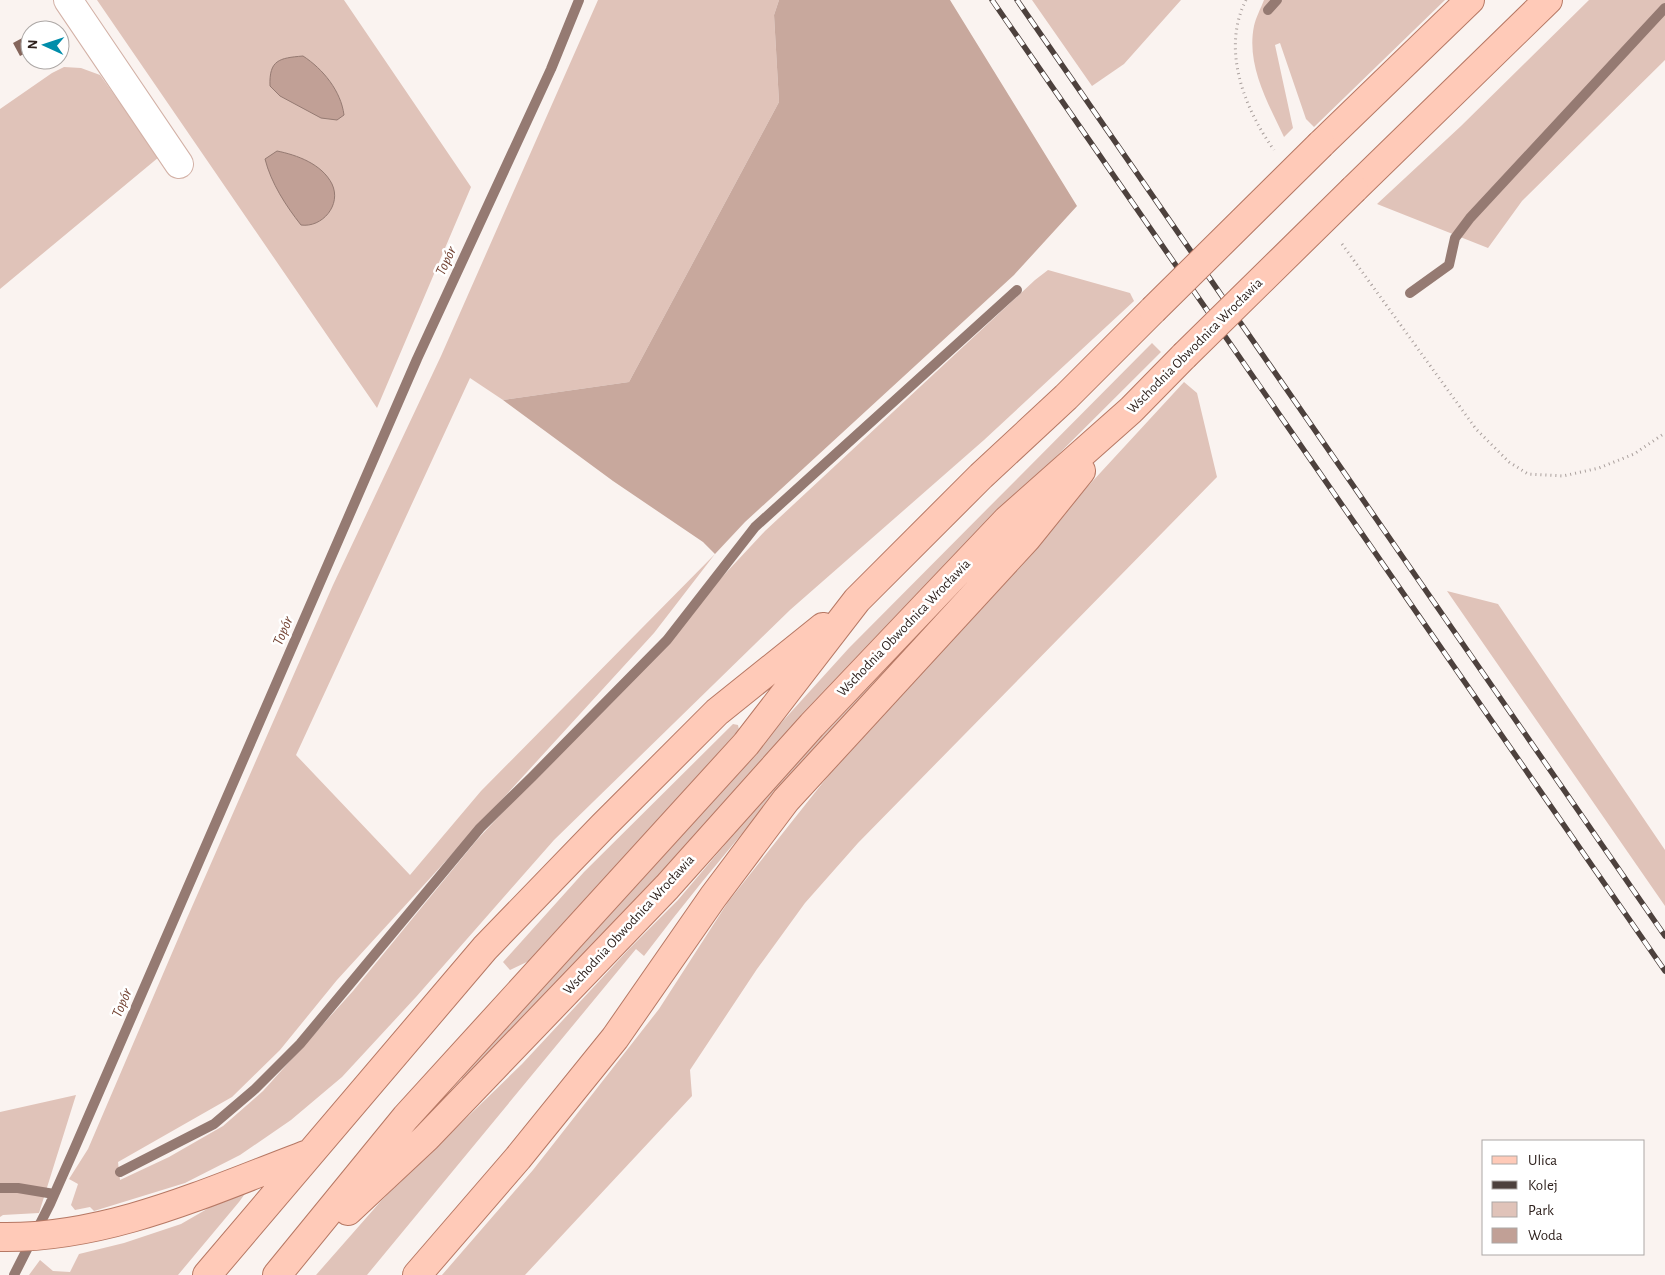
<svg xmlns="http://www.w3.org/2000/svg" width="1665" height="1275" font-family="'Alegreya Sans',sans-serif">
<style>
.green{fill:#e0c3b9}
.forest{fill:#c8a89d}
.water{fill:#c1a096;stroke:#957a72}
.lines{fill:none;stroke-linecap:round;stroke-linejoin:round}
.stream{stroke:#957a72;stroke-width:10}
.building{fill:#84655b}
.minor-casing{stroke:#d3b1a6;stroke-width:30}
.major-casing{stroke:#b67864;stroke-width:30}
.path{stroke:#a99f9c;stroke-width:3;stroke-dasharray:1 4;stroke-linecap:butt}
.minor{stroke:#fff;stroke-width:28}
.major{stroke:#ffcab8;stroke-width:28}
.rail-casing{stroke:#4d413d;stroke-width:5.5}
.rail{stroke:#fff;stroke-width:4;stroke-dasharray:11;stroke-linecap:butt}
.major-bridge-casing{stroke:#b67864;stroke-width:30;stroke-linecap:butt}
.major-bridge{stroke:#ffcab8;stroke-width:28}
.labels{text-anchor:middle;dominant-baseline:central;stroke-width:5;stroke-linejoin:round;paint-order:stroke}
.street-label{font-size:14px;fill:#2f221e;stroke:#fff}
.water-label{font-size:15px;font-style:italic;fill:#744434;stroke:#fff}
</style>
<rect width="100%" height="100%" fill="#faf3f0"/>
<!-- green -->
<path class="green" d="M 97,0 L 344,0 L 471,187 L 377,408 Z
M 598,0 L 779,0 L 774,15 L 779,102 L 629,382 L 503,400 L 470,378 L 296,755 L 410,875 L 481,791 L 715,554 L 654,633 L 337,980 L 280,1050 L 232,1097 L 118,1162 L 120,1180 L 169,1157 L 223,1126 L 263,1091 L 353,991 L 476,841 L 765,531 L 1035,280 L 1048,270 L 1130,293 L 1134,301 L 984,440 L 790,610 L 554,840 L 416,997 L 342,1077 L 291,1120 L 240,1155 L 185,1183 L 94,1211 L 90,1207 L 75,1210 L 71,1205 L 78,1184 L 69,1179 L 88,1149 L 184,925 L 333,585 L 441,356 Z
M 1032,0 L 1181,0 L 1124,64 L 1092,86 Z
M 1264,0 L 1445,0 L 1314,127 L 1306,119 L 1280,43 L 1275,45 L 1293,128 L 1284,137 C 1268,103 1246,65 1254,26 C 1256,17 1261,8 1264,0 Z
M 1589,0 L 1665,0 L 1665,60 L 1522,201 L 1488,248 L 1377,204 L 1461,126 Z
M 64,67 L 81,68 L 100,75 L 159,157 L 0,289 L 0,109 L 52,73 Z
M 1152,343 L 1161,352 L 917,595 L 852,665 L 792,726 L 701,833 L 464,1080 L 460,1077 L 849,648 Z
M 1184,382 L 1197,393 L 1217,477 L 858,843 L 805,903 L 757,969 L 690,1070 L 692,1096 L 525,1275 L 442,1275 L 533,1170 L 659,1009 L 728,902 L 840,761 L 1078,497 Z
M 1017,529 C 890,668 758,805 644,956 L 636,949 L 367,1275 L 316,1275 L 381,1201 L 522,1064 L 629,949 L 678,900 L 828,723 Z
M 1447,591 L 1498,604 L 1665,850 L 1665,906 Z
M 733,724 L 738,725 L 739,730 L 531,960 L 510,970 L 503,962 L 584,872 Z
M 76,1095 L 39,1213 L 3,1215 L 0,1217 L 0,1112 Z
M 240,1190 L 247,1191 L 239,1202 L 178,1275 L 29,1275 L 40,1260 L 53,1271 L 70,1272 L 79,1254 L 124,1243 L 181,1224 Z"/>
<!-- forest -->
<path class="forest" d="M 779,0 L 950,0 L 1077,206 L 1014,275 L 745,522 L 715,554 L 703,542 L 613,481 L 503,400 L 629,382 L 779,102 L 774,15 Z"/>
<!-- water -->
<path class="water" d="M 303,56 C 323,69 341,91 344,115 L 337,120 L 321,118 L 280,96 L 270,86 C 269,60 279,58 303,56 Z
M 277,151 C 297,155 322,164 332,184 C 342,205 322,228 301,225 C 286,206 271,183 265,159 Z"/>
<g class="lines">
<!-- stream -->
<path class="stream" d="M 1268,10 L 1277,0
M 1410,293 L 1449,265 L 1455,238 L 1470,218 L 1665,8
M 120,1172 L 214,1124 L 255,1089 L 300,1044 L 480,828 L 532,777 L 667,640 L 755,527 L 1017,290
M 0,1188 L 18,1188 L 54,1194
M 14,1275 L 50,1204 L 73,1152 L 417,359 L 551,69 L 579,0"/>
</g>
<!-- building -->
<path class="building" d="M 26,36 L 30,42 L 30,51 L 20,56 L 13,43 Z"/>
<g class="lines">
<!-- minor casing -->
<g class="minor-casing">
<path id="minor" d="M 68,0 L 179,164"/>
</g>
<!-- major casing -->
<g class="major-casing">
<path id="major" d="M 1321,144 L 1470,0
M 1354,189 L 1548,0
M 348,1211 L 426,1138 L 667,887 L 812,725 L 1007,520 L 1131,410 L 1184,356
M 0,1237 C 108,1239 209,1191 308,1154
M 207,1275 L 485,948 L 603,826 L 717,712 L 823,627
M 277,1275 L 406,1117 L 746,744 L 857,600 L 981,476 L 1066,397 L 1153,310
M 417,1275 L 518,1158 L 615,1038 L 713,897 L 786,800 L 1027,538 L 1081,471"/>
</g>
<!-- path -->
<path class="path" d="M 1246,0 C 1221,49 1244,108 1274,150
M 1342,244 L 1476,429 L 1509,462 L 1528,474 L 1563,476 L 1599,468 L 1634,454 L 1665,433"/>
<!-- minor -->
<use href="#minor" class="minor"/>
<!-- major -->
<use href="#major" class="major"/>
<!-- rail casing -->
<g class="rail-casing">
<path id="rail" d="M 992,0 L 1665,971
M 1017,0 L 1665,936"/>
</g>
<!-- rail -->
<use href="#rail" class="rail"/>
<!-- major-bridge casing -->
<g class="major-bridge-casing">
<path id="major-bridge" d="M 1153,310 L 1321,144
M 1184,356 L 1354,189"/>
</g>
<!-- major-bridge -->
<use href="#major-bridge" class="major-bridge"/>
</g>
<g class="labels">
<!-- street labels -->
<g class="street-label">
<text transform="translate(1195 346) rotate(-45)">Wschodnia Obwodnica Wrocławia</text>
<text transform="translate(904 628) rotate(-46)">Wschodnia Obwodnica Wrocławia</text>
<text transform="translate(629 925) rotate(-47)">Wschodnia Obwodnica Wrocławia</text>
</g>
<!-- water labels -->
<g class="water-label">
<text transform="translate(446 261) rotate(-65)">Topór</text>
<text transform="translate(283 631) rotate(-67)">Topór</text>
<text transform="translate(122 1003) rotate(-67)">Topór</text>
</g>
</g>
<!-- legend -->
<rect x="1482" y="1140" width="162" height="115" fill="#ffffff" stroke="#aca7a5"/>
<rect x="1492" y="1156" width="25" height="8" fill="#ffcab8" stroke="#aca7a5"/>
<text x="1528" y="1165" font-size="15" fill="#2f221e">Ulica</text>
<rect x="1492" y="1181" width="25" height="8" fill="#4d413d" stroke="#aca7a5"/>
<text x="1528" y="1190" font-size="15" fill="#2f221e">Kolej</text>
<rect x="1492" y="1202" width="25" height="15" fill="#e0c3b9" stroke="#aca7a5"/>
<text x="1528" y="1215" font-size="15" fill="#2f221e">Park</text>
<rect x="1492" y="1228" width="25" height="15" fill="#c1a096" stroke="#aca7a5"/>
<text x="1528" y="1240" font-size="15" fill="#2f221e">Woda</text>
<!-- north arrow -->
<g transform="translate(45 45) rotate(273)"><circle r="24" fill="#ffffff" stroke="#aca7a5"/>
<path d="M0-4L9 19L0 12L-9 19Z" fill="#008daa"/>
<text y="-8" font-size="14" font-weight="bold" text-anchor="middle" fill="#2f221e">N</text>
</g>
</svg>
